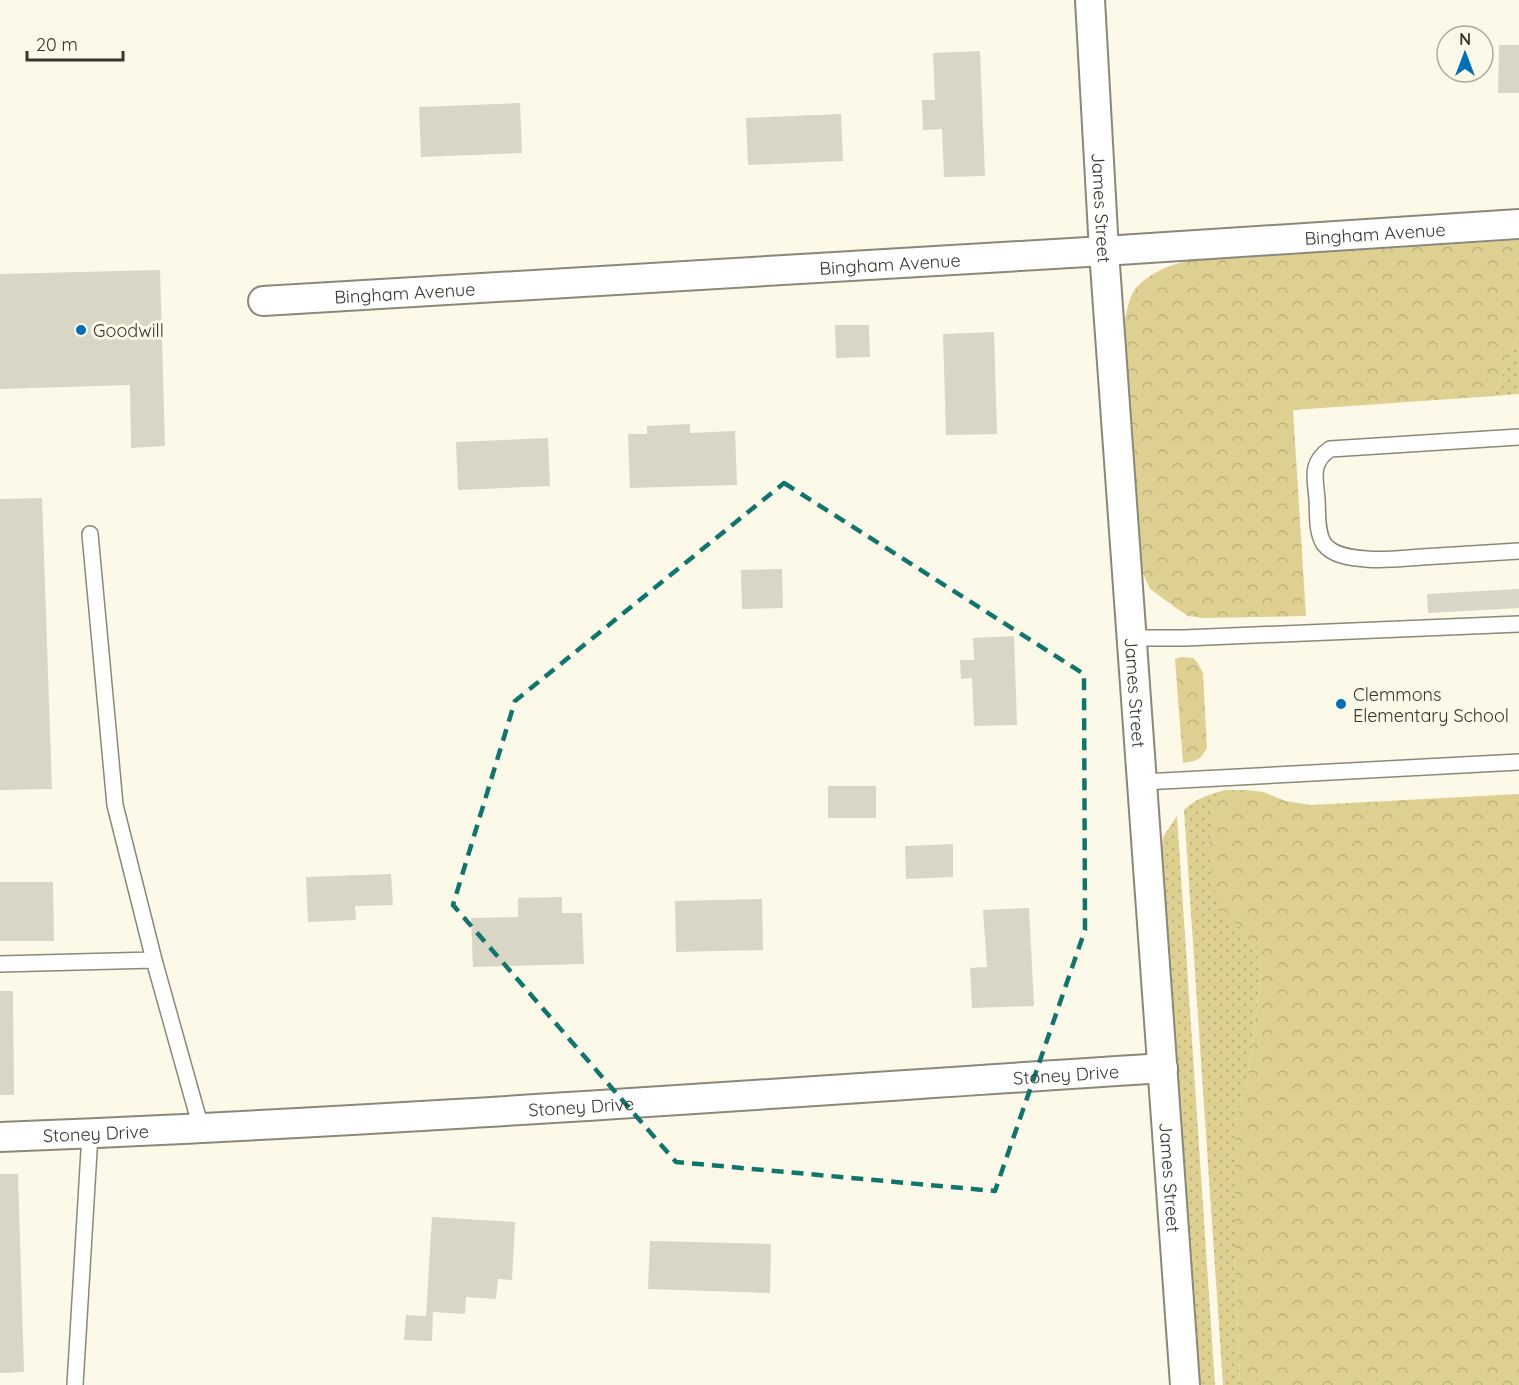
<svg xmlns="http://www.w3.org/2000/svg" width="1519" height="1385" font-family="Quicksand,sans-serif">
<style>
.green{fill:url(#green-dots)}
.forest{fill:url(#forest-crowns)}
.building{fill:#d9d6c5}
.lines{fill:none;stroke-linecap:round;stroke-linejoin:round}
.service-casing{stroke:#8b8879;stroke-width:18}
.minor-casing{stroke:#8b8879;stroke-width:32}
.service{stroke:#fff;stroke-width:15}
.minor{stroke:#fff;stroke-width:28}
.marked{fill:none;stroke:#0f766e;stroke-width:4.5;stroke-dasharray:12 8;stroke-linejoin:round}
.poi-dot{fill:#006fba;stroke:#fdf9e8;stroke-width:2}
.labels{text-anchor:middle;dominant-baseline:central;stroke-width:6;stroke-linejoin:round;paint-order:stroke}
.street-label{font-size:18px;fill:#36352e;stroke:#fdf9e8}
.poi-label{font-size:18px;fill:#36352e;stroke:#fdf9e8;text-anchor:start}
</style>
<defs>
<pattern id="green-dots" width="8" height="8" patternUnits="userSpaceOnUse" patternTransform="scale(1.5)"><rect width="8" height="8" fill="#ddd091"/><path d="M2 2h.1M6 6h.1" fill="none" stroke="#beb37d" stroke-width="1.8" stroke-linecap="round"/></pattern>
<pattern id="forest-crowns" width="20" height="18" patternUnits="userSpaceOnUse" patternTransform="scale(1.5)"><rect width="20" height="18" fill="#ddd091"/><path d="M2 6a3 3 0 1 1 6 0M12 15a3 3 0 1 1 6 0" fill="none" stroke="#beb37d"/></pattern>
</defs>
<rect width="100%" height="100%" fill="#fdf9e8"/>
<!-- green -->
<path class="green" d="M 1519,333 L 1519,394 L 1494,396 Z
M 1226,790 L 1214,807 L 1218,909 L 1241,928 L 1262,964 L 1248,1079 L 1235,1121 L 1235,1250 L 1240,1385 L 1223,1385 L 1184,810 C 1196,798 1210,794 1226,790 Z
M 1177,816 L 1215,1385 L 1200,1385 L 1191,1281 L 1162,845 L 1163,837 Z"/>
<!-- forest -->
<path class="forest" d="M 1519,240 L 1519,333 L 1494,396 L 1293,410 L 1306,616 L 1203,618 L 1188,616 L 1179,610 L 1150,589 L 1138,562 L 1124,325 C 1126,314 1129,296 1136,288 C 1148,274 1169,265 1187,261 Z
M 1181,657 L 1193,658 L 1197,662 L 1203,673 L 1207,748 L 1200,758 L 1194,761 L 1183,763 L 1175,659 Z
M 1226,790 L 1246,790 L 1263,792 L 1286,801 L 1311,805 L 1519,794 L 1519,1385 L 1240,1385 L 1235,1250 L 1235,1121 L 1248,1079 L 1262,964 L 1241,928 L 1218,910 L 1208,850 L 1214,807 Z"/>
<!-- building -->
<path class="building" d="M 1499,45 L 1519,45 L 1519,93 L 1498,93 Z
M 980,51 L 985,176 L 944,177 L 942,129 L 923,130 L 922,100 L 935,100 L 933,53 Z
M 520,103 L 522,153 L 421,157 L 419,107 Z
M 841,114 L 843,161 L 748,165 L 746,118 Z
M 160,270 L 165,446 L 131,448 L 130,385 L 0,389 L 0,274 Z
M 835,325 L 869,325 L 870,357 L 836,358 Z
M 994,332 L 997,434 L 946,435 L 943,334 Z
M 690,424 L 690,433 L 735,431 L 737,485 L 630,488 L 628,434 L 647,434 L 647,426 Z
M 548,438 L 550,486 L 458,490 L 456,442 Z
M 42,498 L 52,789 L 0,790 L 0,499 Z
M 782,569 L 783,608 L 742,609 L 741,570 Z
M 1519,589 L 1519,608 L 1428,613 L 1427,594 Z
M 1014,636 L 1017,725 L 974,726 L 972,678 L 961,679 L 960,660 L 974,660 L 973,638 Z
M 828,786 L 876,786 L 876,818 L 828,818 Z
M 953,844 L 953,877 L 906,879 L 905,846 Z
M 391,874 L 393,905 L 355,906 L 356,920 L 308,922 L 306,877 Z
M 0,882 L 53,882 L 54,941 L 0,941 Z
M 562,897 L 562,913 L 582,913 L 584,964 L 473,967 L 471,918 L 518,917 L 518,898 Z
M 762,899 L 763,950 L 676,952 L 675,901 Z
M 1029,908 L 1034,1006 L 972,1008 L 970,968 L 987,967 L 983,910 Z
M 0,991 L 13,991 L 14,1095 L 0,1095 Z
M 0,1174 L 18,1174 L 24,1372 L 0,1373 Z
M 432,1217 L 515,1222 L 512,1280 L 498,1279 L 496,1299 L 466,1297 L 465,1314 L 433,1312 L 432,1341 L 404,1340 L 406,1315 L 426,1316 Z
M 650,1241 L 771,1244 L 770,1293 L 648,1289 Z"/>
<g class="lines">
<!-- service casing -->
<g class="service-casing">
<path id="service" d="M 1519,437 L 1330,449 C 1310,463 1315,477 1317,499 C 1318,512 1316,532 1324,544 C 1333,556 1352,558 1366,559 C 1385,561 1404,558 1422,557 C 1454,555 1487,553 1519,551
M 90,534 L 115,805 L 154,960
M 1133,638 L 1184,638 L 1519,624
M 1143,782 L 1519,762
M 0,964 L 154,960 L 201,1128
M 75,1385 L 90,1134"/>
</g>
<!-- minor casing -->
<g class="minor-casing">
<g id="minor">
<path id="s1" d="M 1090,0 L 1104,251 L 1185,1385"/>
<path id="s2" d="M 263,301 L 1104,251 L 1519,224"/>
<path id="s3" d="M 0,1137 C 388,1122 775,1093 1163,1068"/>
</g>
</g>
<!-- service -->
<use href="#service" class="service"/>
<!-- minor -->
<use href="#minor" class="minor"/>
</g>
<!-- marked area -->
<path class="marked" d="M 784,483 L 1084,674 L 1085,930 L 995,1191 L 676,1162 L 453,905 L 515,701 Z"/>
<!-- markers -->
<g class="poi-dot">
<circle cx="81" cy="330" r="6"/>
<circle cx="1341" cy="704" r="6"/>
</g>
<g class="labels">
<!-- street labels -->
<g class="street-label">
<text stroke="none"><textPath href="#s1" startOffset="208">James Street</textPath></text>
<text stroke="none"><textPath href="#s2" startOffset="1114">Bingham Avenue</textPath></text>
<text stroke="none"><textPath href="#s2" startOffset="628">Bingham Avenue</textPath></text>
<text stroke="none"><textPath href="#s2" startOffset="142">Bingham Avenue</textPath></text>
<text stroke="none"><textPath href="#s1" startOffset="694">James Street</textPath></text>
<text stroke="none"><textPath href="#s3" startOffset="1068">Stoney Drive</textPath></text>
<text stroke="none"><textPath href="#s3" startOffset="582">Stoney Drive</textPath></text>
<text stroke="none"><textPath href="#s3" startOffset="96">Stoney Drive</textPath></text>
<text stroke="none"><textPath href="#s1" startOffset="1180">James Street</textPath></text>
</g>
<!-- poi labels -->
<g class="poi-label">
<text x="93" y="330">Goodwill</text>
<text x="1353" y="694">Clemmons<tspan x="1353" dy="21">Elementary School</tspan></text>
</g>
</g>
<!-- north arrow -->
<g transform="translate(1465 54)"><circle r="28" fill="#fdf9e8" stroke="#adab9e" stroke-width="1.5"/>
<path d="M0-4.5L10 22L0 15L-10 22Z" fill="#006fba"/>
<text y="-9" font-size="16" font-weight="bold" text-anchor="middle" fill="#36352e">N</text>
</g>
<!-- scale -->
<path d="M27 51v9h96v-9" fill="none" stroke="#36352e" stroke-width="3"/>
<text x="36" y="51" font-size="18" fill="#36352e" stroke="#fdf9e8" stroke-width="4.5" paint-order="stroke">20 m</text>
</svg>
